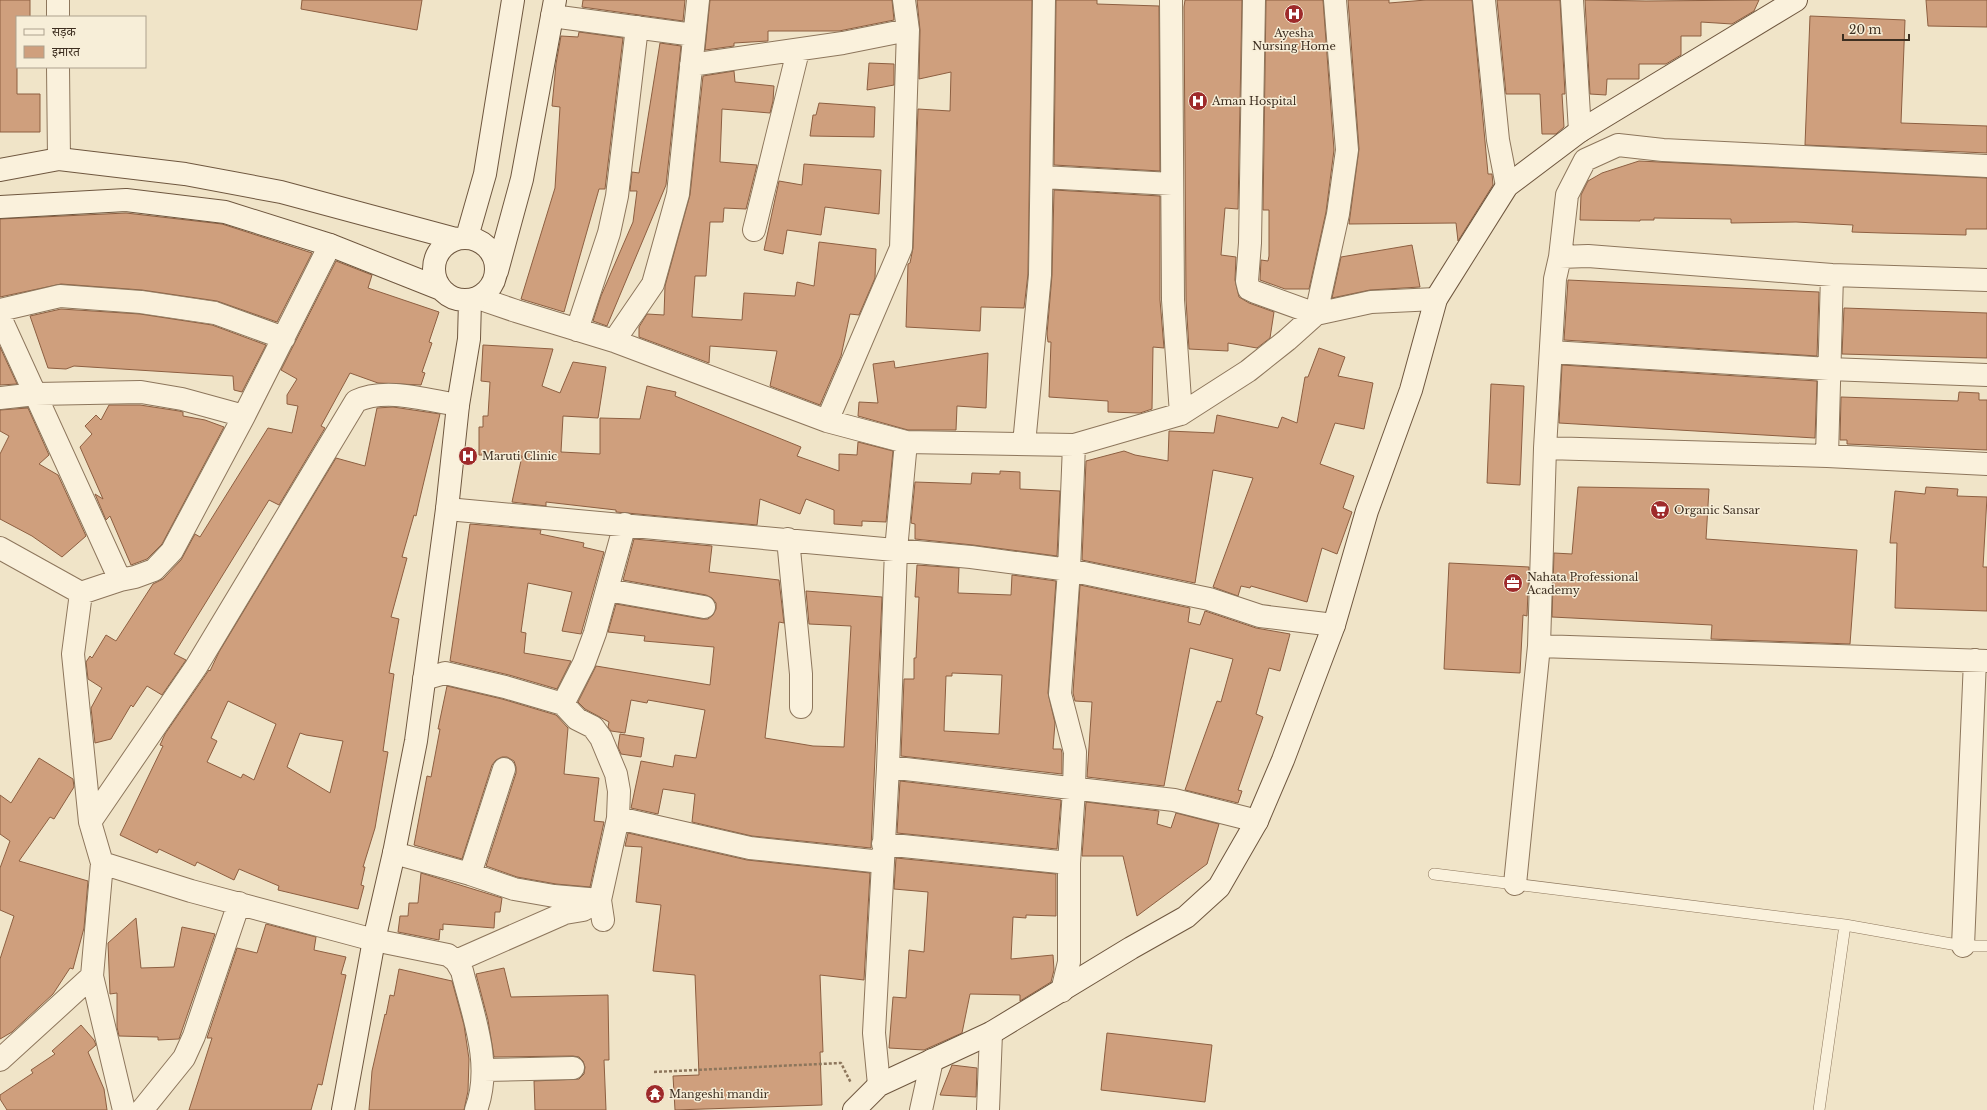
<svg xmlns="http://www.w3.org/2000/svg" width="1987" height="1110" font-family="'Libre Baskerville','Noto Sans Devanagari',serif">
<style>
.building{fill:#cf9f7d;stroke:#8d5f41;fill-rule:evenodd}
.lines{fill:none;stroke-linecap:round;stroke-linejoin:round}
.lane-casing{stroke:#8d765c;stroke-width:12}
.street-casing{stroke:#8d765c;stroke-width:24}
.secondary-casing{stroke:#6f573f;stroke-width:24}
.path{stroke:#8d765c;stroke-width:2.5;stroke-dasharray:3 2;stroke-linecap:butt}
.lane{stroke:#faf1dc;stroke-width:11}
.street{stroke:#faf1dc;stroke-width:22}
.secondary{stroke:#faf1dc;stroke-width:22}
.labels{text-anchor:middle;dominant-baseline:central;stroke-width:3;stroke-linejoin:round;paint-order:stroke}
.poi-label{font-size:11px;fill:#3d2e20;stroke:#f7eed8;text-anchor:start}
</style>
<rect width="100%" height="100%" fill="#f0e4c8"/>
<!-- building -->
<path class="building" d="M 0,0 L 30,0 L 30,17 L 17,17 L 17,94 L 40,94 L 40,132 L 0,132 Z
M 302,0 L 422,0 L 417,30 L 301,9 Z
M 583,0 L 685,0 L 683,21 L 582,7 Z
M 710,0 L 892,0 L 894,20 L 839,31 L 768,31 L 768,41 L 734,43 L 734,46 L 705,50 Z
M 917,0 L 1032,0 L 1028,274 L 1024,308 L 981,307 L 980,331 L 906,327 L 908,264 L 910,263 L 913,248 L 918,109 L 950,111 L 951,72 L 919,79 L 920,30 Z
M 1056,0 L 1097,0 L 1097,4 L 1159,6 L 1160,171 L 1054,165 Z
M 1185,0 L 1242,0 L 1238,209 L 1225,208 L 1221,255 L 1236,257 L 1235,280 L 1239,297 L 1249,303 L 1274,312 L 1270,338 L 1257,348 L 1228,343 L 1228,351 L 1189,349 L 1186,300 L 1184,7 Z
M 1266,0 L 1323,0 L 1334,150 L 1326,212 L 1309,289 L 1285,289 L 1260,280 L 1261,260 L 1268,261 L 1269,256 L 1269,210 L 1263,210 Z
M 1348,0 L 1389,0 L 1389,3 L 1426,0 L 1472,0 L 1488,174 L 1492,174 L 1493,185 L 1458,241 L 1456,223 L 1349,224 L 1359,149 Z
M 1497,0 L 1560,0 L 1565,94 L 1562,94 L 1564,127 L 1556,134 L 1542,134 L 1540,94 L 1506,94 Z
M 1585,0 L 1646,1 L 1759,0 L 1754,11 L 1732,24 L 1701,22 L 1701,36 L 1681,36 L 1681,55 L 1666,64 L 1639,64 L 1639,79 L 1607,79 L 1606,95 L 1590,94 Z
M 1926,0 L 1987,0 L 1987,27 L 1928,26 Z
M 1810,16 L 1905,20 L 1901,123 L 1987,126 L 1987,153 L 1805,145 Z
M 579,32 L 623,38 L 605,189 L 599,189 L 564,312 L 521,299 L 555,188 L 560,107 L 552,106 L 556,64 L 561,36 L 578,37 Z
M 660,43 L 681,46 L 666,185 L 607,326 L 593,321 L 601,296 L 633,222 L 637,191 L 630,191 L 632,172 L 639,173 Z
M 869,63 L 894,64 L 894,85 L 867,90 Z
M 734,71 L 735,82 L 774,86 L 773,101 L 770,113 L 722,109 L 720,162 L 757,165 L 746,209 L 724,208 L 723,222 L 710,222 L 706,276 L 695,276 L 692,317 L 742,320 L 744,293 L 795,296 L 797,282 L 814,286 L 819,242 L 876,249 L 875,278 L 859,315 L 850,314 L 841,356 L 820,405 L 770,386 L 777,351 L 710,346 L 709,363 L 639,337 L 639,327 L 647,314 L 664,315 L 665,286 L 690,195 L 703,76 Z
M 819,103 L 875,107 L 874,137 L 810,136 L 813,115 L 816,115 Z
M 1639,161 L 1987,178 L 1987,229 L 1966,229 L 1966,235 L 1882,233 L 1852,232 L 1853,225 L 1796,222 L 1731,223 L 1731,219 L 1654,218 L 1654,220 L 1640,220 L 1640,221 L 1580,220 L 1581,195 L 1588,181 L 1602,173 Z
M 804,164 L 881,170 L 879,214 L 825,207 L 821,235 L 787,230 L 783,254 L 764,250 L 779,181 L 802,185 Z
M 1054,190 L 1160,196 L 1160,300 L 1164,348 L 1153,347 L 1152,409 L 1140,413 L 1108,412 L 1108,401 L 1049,397 L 1051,342 L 1048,342 L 1047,334 L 1052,275 Z
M 126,213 L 222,224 L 312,253 L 277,322 L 217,301 L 142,290 L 61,284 L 0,297 L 0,219 Z
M 1412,245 L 1420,287 L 1370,290 L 1332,298 L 1341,257 Z
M 336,261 L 372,275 L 368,288 L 439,312 L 429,342 L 432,343 L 422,372 L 425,373 L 421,385 L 378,383 L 350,373 L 321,426 L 325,428 L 279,505 L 269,500 L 174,654 L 186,660 L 162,695 L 147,686 L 133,707 L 131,705 L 111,739 L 95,743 L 91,708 L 102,688 L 88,679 L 86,662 L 90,656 L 92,658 L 106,635 L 116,641 L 153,584 L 163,579 L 181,560 L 195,534 L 200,537 L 268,428 L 292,433 L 298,406 L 287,404 L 287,395 L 297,379 L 281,370 Z
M 1568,280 L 1819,292 L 1817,356 L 1564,340 Z
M 1844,308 L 1987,313 L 1987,358 L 1842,354 Z
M 61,309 L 140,314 L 212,325 L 266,345 L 242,392 L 234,390 L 233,376 L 74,366 L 66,369 L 48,368 L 30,316 Z
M 483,345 L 553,349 L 542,386 L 560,393 L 573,362 L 606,367 L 598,418 L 563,416 L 561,452 L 600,454 L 600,418 L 640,419 L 647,386 L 676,392 L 675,396 L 801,447 L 797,456 L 839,471 L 839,454 L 857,455 L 858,442 L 893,451 L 886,522 L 862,521 L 862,526 L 834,524 L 834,510 L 806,499 L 800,514 L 760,499 L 757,525 L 616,512 L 616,510 L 546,502 L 546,506 L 512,502 L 522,456 L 479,455 L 479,427 L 483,427 L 483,416 L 488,416 L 490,382 L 481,381 Z
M 0,347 L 17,384 L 0,385 Z
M 1319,348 L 1345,357 L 1338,376 L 1373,383 L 1364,429 L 1335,423 L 1320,464 L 1354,476 L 1343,508 L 1352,512 L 1337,554 L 1322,548 L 1307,602 L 1251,586 L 1250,588 L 1241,586 L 1238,596 L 1213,587 L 1253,478 L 1213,470 L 1195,583 L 1082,560 L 1086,461 L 1124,451 L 1135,455 L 1168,461 L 1169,431 L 1214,433 L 1217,415 L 1278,428 L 1282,417 L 1297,423 L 1305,377 L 1308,377 Z
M 988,353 L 986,408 L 957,406 L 956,430 L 908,430 L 858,416 L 859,402 L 878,403 L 873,364 L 894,361 L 895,368 Z
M 1562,365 L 1817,381 L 1815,438 L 1559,423 Z
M 1491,384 L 1524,386 L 1520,485 L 1487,483 Z
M 1959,392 L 1979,393 L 1979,400 L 1987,400 L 1987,450 L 1847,444 L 1847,440 L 1840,440 L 1841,397 L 1958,401 Z
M 109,405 L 140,405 L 179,411 L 183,412 L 183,416 L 205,420 L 224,427 L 162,544 L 147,559 L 131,565 L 110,516 L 106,520 L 95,494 L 103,499 L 80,447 L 92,434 L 85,426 L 96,415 L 101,420 Z
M 393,407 L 440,414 L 420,498 L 416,516 L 414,515 L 402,557 L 407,558 L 391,617 L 399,619 L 389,673 L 394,674 L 383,751 L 388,752 L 375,828 L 363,867 L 365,867 L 361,885 L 364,886 L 358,909 L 278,890 L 279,886 L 239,869 L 234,880 L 197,862 L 195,866 L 159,849 L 157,853 L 120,835 L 163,746 L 160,745 L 165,734 L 209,670 L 210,671 L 219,652 L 336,458 L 365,466 L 377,408 ZM 228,701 L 276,724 L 254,780 L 243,774 L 241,778 L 207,762 L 217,741 L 211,738 ZM 300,733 L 306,735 L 343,741 L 330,793 L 287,767 Z
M 28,408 L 49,455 L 39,464 L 58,475 L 86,536 L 62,557 L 32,536 L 0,519 L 0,454 L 9,436 L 0,431 L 0,410 Z
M 1000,471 L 1020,472 L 1020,489 L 1060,491 L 1057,556 L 973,545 L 915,539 L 915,524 L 911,523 L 915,482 L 971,484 L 972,473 L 1000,474 Z
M 1578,487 L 1709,489 L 1706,539 L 1857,550 L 1850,644 L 1711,639 L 1712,625 L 1552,617 L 1554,553 L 1572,554 Z
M 1926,487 L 1958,489 L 1957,496 L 1987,497 L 1983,567 L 1987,567 L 1987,611 L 1895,608 L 1897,543 L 1890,543 L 1895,491 L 1925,494 Z
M 470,524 L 541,530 L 540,534 L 584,543 L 583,547 L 604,552 L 581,634 L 562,631 L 572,592 L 528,583 L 521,632 L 526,633 L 524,653 L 571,661 L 557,689 L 509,675 L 450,661 Z
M 634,539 L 712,546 L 709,572 L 779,580 L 784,623 L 779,622 L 765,738 L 813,746 L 844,747 L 851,626 L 809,624 L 806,591 L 882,597 L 871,848 L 752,836 L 692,822 L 695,794 L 663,789 L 658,814 L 631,808 L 641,761 L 673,767 L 675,755 L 696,758 L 705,710 L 648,700 L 647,703 L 631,700 L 625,733 L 611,731 L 608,727 L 609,722 L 585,709 L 578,702 L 596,666 L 710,685 L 714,647 L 644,641 L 645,636 L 608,632 L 616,604 L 702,619 L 708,619 L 713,615 L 716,609 L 716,603 L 712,598 L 706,595 L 623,580 Z
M 1449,563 L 1529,567 L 1527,616 L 1523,615 L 1520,673 L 1444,669 Z
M 917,565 L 959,568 L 958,593 L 1011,595 L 1012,575 L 1056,581 L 1048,693 L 1055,723 L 1053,749 L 1061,749 L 1062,753 L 1062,774 L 901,756 L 904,679 L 914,679 L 914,658 L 916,658 L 919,597 L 915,597 ZM 952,673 L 1002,675 L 999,734 L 944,731 L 946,676 L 952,676 Z
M 1080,585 L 1190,608 L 1188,622 L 1200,625 L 1205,611 L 1256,628 L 1290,634 L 1280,671 L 1269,668 L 1256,714 L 1263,717 L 1238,790 L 1242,791 L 1238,803 L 1185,790 L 1217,701 L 1221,702 L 1233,659 L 1190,648 L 1164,786 L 1087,777 L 1092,702 L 1075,701 L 1073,693 Z
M 447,686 L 502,699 L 556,715 L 568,728 L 564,774 L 599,778 L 594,821 L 604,822 L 590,887 L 556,884 L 517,877 L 486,866 L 516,773 L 516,767 L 514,761 L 507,757 L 502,757 L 496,760 L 492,765 L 462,859 L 414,845 L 427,776 L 431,777 L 440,729 L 438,729 Z
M 620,734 L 644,738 L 641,757 L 621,754 L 618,747 Z
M 39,758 L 73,779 L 74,787 L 54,819 L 50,817 L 19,861 L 88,881 L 84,928 L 73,969 L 70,968 L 53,994 L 12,1032 L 0,1039 L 0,959 L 14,916 L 0,910 L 0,868 L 10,841 L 0,834 L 0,795 L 11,803 Z
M 900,781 L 1061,800 L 1057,849 L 897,833 Z
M 1086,802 L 1159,811 L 1157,824 L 1171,828 L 1176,813 L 1219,824 L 1207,864 L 1137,916 L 1123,856 L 1082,856 Z
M 628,833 L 747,860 L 870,873 L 864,980 L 820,975 L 823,1052 L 820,1052 L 822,1105 L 675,1110 L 673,1076 L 699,1075 L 695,975 L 653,971 L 661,905 L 636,902 L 642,847 L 625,846 Z
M 896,858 L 1056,874 L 1056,916 L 1026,915 L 1026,918 L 1013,917 L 1011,959 L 1053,955 L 1054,970 L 1051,982 L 1020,1001 L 1020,995 L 970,994 L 962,1033 L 924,1050 L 889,1048 L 893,997 L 906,998 L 909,950 L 924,952 L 928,892 L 894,889 Z
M 421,873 L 502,898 L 500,912 L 495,912 L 494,928 L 443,924 L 443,930 L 440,929 L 439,940 L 398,932 L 400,916 L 408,916 L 409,903 L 418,903 Z
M 136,918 L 141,968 L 174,967 L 182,927 L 215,934 L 179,1039 L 158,1040 L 158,1037 L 119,1036 L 117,1027 L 117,993 L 110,994 L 108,943 Z
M 266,924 L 316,937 L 314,950 L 346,957 L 341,974 L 346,975 L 322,1085 L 318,1084 L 311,1110 L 189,1110 L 212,1038 L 207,1038 L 237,948 L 257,953 Z
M 504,968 L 511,997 L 608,995 L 609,1060 L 604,1060 L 606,1110 L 535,1110 L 534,1081 L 579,1079 L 584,1074 L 585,1067 L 583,1061 L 579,1057 L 573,1056 L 494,1057 L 488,1020 L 476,974 Z
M 399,969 L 452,981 L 464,1025 L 469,1059 L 468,1091 L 464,1110 L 369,1110 L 372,1071 L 385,1014 L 386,1015 L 390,995 L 394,996 Z
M 81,1025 L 94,1040 L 96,1045 L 88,1052 L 104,1089 L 107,1110 L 7,1110 L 0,1099 L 0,1095 L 33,1073 L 31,1070 L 55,1054 L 52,1051 Z
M 1107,1033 L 1212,1045 L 1205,1102 L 1101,1090 Z
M 952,1065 L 977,1068 L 976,1097 L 940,1095 Z"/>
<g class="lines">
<!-- lane casing -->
<g class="lane-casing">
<path id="lane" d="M 1434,874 L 1845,925 L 1963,946 L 1987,946
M 1819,1110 L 1845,925"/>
</g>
<!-- street casing -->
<g class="street-casing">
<path id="street" d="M 58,0 L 58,17
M 1171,0 L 1173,300 L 1181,414
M 1254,0 L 1250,243 L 1247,281 L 1249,289 L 1255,292 L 1316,314 L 1338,214 L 1347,150 L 1335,0
M 1484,0 L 1498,140 L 1507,186
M 1572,0 L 1580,131
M 552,16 L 694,35
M 691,65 L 843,43 L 908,30
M 58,67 L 59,159
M 1042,177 L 1172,184
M 754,230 L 798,51
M 1560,257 L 1567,195 L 1585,160 L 1618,145 L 1663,150 L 1987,166
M 478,298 L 516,311 L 614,341 L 827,421 L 906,442 L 1074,445 L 1181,414 L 1248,371 L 1287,340 L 1316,314 L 1371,302 L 1436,299
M 0,310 L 60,296 L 141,302 L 215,313 L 284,338
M 0,317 L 120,580 L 81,593 L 0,548
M 577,330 L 609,233 L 617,196 L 637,27
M 614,341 L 653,284 L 678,194 L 698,0
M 1551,352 L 1829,369 L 1987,375
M 0,398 L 36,394 L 141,392 L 182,399 L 244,416 L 330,245
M 827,421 L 901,248 L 908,30 L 904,0
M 1024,444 L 1040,275 L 1044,0
M 1545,448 L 1827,456 L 1987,464
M 1827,456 L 1832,275
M 447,509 L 971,557 L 1069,570 L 1209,599 L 1260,616 L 1334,625
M 788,539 L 801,674 L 801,707
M 120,580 L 135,577 L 154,570 L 172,551 L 244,416
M 607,590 L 704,607
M 81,593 L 73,654 L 90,822 L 102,863 L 92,976 L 124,1110
M 1539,646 L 1987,661
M 424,679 L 445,673 L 505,687 L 563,704 L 584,663 L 595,633 L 625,524
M 888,767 L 1174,800 L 1257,821
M 618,818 L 750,848 L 882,862
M 90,822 L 196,667 L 356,401 C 386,387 426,400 458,405
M 883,844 L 1069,863
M 394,853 L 470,874 L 514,889 L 554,896 L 600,900 L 603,920
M 102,863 L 191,891 L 374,940 L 448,955 L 456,961 L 462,971 C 473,1015 493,1065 476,1110
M 470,874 L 504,769
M 1515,884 L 1539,646 L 1545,448 L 1555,279 L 1560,257 L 1588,256 L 1832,275 L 1987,280
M 1963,946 L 1975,660
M 456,961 L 565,913 L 583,910 L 600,900 L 618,818 L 619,791 L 616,774 L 601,738 L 593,727 L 577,719 L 563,704
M 1062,991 L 1069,962 L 1069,863 L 1074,790 L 1075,752 L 1060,694 L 1069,570 L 1074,445
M 0,1060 L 92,976
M 484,1070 L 573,1068
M 879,1085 L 874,1033 L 888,767 L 896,550 L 906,442
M 142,1110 L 184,1058 L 194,1036 L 239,903
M 921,1110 L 932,1060
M 988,1110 L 991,1033"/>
</g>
<!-- secondary casing -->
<g class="secondary-casing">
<path id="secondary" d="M 0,170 L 59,159 L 185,174 L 281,192 L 456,239
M 0,207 L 126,200 L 225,212 L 330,245 L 441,289
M 467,237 L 485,174 L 513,0
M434 269a31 31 0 1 1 62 0a31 31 0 1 1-62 0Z
M 497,271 L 522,179 L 555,0
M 343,1110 L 374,940 L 394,853 L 416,741 L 447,509 L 458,405 L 469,339 L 470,300
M 854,1110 L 879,1085 L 991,1033 L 1131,948 L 1186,917 L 1219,887 L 1257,821 L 1283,760 L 1334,625 L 1367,511 L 1411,390 L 1436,299 L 1507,186 L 1580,131 L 1796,0"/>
</g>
<!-- path -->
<path class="path" d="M 654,1072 L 841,1063 L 851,1083"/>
<!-- lane -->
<use href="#lane" class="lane"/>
<!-- street -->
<use href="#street" class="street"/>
<!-- secondary -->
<use href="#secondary" class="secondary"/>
</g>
<!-- icons -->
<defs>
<g id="hospital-disc" transform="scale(1)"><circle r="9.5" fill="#9e2a2b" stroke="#f7eed8"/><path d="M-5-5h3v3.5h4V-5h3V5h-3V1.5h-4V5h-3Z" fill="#fff"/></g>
<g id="supermarket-disc" transform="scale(1)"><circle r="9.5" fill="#9e2a2b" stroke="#f7eed8"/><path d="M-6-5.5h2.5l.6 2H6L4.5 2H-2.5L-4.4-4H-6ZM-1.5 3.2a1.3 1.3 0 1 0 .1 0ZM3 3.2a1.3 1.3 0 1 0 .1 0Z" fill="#fff"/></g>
<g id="office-disc" transform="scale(1)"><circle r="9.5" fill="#9e2a2b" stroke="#f7eed8"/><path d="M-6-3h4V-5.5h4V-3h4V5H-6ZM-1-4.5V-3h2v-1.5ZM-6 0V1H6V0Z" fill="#fff"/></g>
<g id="temple-disc" transform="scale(1)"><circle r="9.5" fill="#9e2a2b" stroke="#f7eed8"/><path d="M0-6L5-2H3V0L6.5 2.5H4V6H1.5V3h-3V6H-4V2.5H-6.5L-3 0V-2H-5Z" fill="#fff"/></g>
</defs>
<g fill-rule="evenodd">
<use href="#hospital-disc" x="1294" y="14"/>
<use href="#hospital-disc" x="1198" y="101"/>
<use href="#hospital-disc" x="468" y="456"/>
<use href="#supermarket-disc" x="1660" y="510"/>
<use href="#office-disc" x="1513" y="583"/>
<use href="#temple-disc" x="655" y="1094"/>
</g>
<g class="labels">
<!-- poi labels -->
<g class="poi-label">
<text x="1294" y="33" text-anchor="middle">Ayesha<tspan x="1294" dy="13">Nursing Home</tspan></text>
<text x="1212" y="101">Aman Hospital</text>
<text x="482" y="456">Maruti Clinic</text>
<text x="1674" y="510">Organic Sansar</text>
<text x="1527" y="577">Nahata Professional<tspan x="1527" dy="13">Academy</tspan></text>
<text x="669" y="1094">Mangeshi mandir</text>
</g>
</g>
<!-- legend -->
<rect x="16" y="16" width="130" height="52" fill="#f7eed8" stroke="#ada18e"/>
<rect x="24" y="29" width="20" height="6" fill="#faf1dc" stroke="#ada18e"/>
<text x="52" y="36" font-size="12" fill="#3d2e20">सड़क</text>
<rect x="24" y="46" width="20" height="12" fill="#cf9f7d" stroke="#ada18e"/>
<text x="52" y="56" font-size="12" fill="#3d2e20">इमारत</text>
<!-- scale -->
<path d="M1843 34v6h66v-6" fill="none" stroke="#3d2e20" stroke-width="2"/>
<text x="1849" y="34" font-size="12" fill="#3d2e20" stroke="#f7eed8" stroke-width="3" paint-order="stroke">20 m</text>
</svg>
